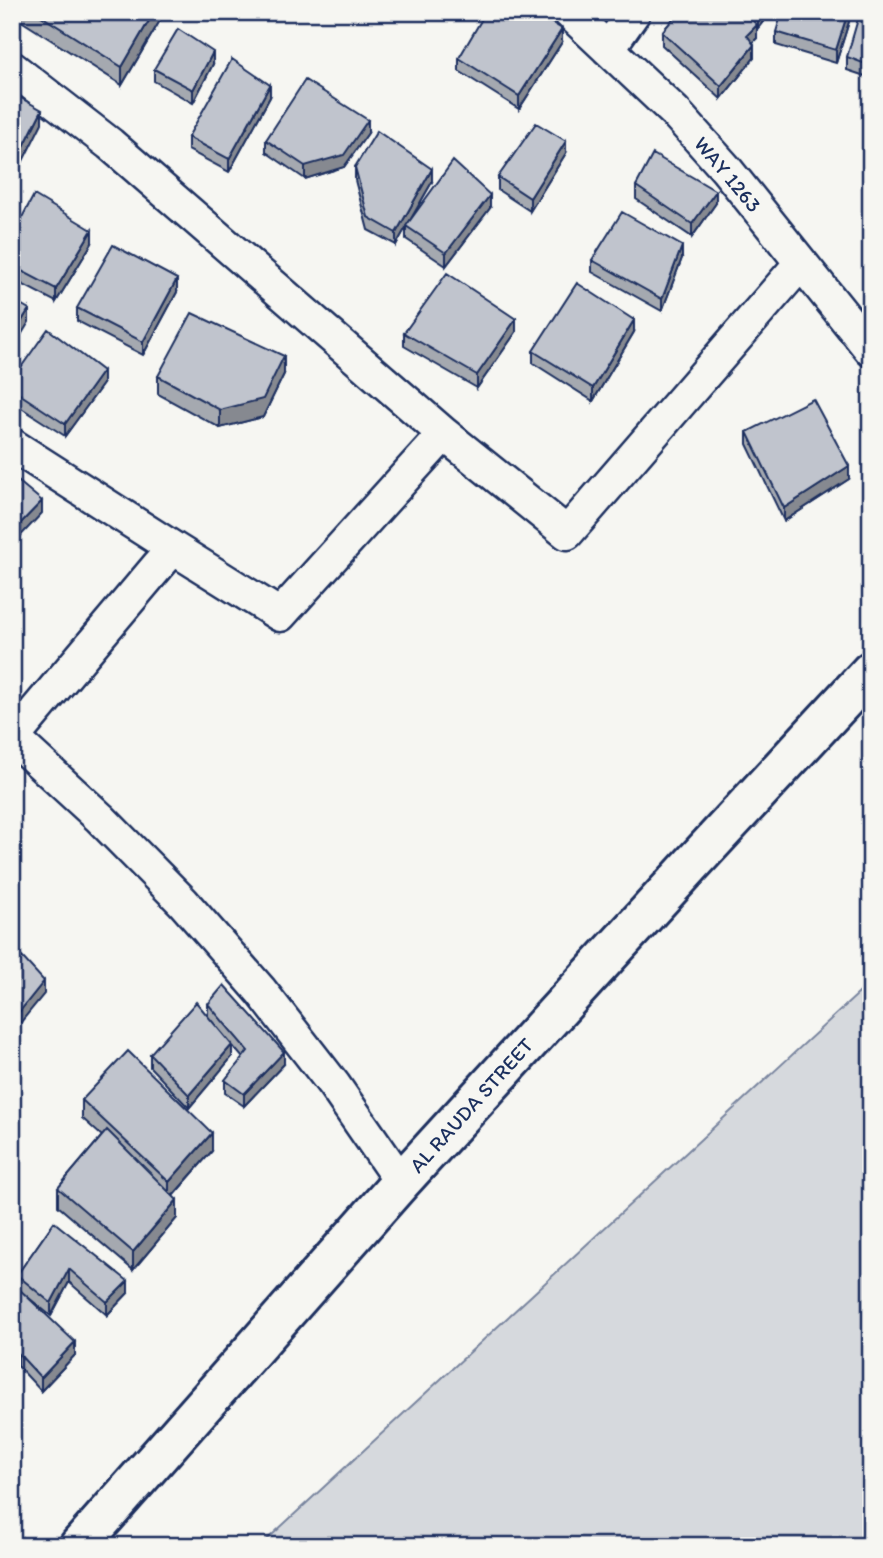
<svg xmlns="http://www.w3.org/2000/svg" width="883" height="1558" font-family="Itim,sans-serif">
<style>
.green{fill:#d6d9dd;stroke:#78849e;stroke-width:2}
.lines{fill:none;stroke-linecap:round;stroke-linejoin:round}
.minor-casing{stroke:#1b2f5e;stroke-width:37}
.secondary-casing{stroke:#1b2f5e;stroke-width:44}
.minor{stroke:#f6f6f2;stroke-width:32}
.secondary{stroke:#f6f6f2;stroke-width:38}
.wall{fill:#a5a9b0;stroke:#1b2f5e;stroke-width:2}
.shaded-wall{fill:#868990;stroke:#1b2f5e;stroke-width:2}
.building{fill:#c0c4cd;stroke:#1b2f5e;stroke-width:2}
.labels{text-anchor:middle;dominant-baseline:central;stroke-width:6;stroke-linejoin:round;paint-order:stroke}
.street-label{font-size:21px;fill:#1b2f5e;stroke:#f6f6f2}
</style>
<rect width="100%" height="100%" fill="#f6f6f2"/>
<filter id="ink" filterUnits="userSpaceOnUse"><feTurbulence type="fractalNoise" baseFrequency=".0143" numOctaves="2"/><feDisplacementMap in="SourceGraphic" scale="14" xChannelSelector="R" yChannelSelector="G"/><feConvolveMatrix kernelMatrix="1 2 1 2 8 2 1 2 1" color-interpolation-filters="sRGB"/></filter>
<g filter="url(#ink)">
<!-- green -->
<path class="green" d="M 871,982 L 871,1546 L 260,1546 Z"/>
<g class="lines">
<!-- minor casing -->
<g class="minor-casing">
<path id="minor" d="M 569,12 L 675,112 L 726,169 L 871,350
M 608,49 L 634,12
M 12,68 L 110,144 L 444,434 L 567,533 L 801,263
M 12,445 L 173,548 L 280,615 L 444,434
M 13,738 L 100,818 L 183,902 L 261,991 L 334,1085 L 401,1182
M 12,739 L 173,548"/>
</g>
<!-- secondary casing -->
<g class="secondary-casing">
<path id="secondary" d="M 79,1546 L 401,1182 L 692,864 L 871,671"/>
</g>
<!-- minor -->
<use href="#minor" class="minor"/>
<!-- secondary -->
<use href="#secondary" class="secondary"/>
</g>
<!-- wall -->
<path class="wall" d="M 15,12 L 165,12 L 122,85 L 15,17 Z
M 679,12 L 771,12 L 758,28 L 757,27 L 757,38 L 753,42 L 754,58 L 721,99 L 662,45 L 662,32 Z
M 852,12 L 836,63 L 776,45 L 776,32 Z
M 871,12 L 871,78 L 847,70 L 847,57 Z
M 562,42 L 519,109 L 459,71 L 459,58 Z
M 213,64 L 193,103 L 154,81 L 154,69 Z
M 270,97 L 229,172 L 188,150 L 188,137 Z
M 368,133 L 344,167 L 305,179 L 266,152 L 266,140 Z
M 566,153 L 530,211 L 498,190 L 498,177 Z
M 355,167 L 432,182 L 410,220 L 490,208 L 446,266 L 406,239 L 406,227 L 396,245 L 368,230 L 355,180 Z
M 636,186 L 716,203 L 692,237 L 636,199 Z
M 12,236 L 92,243 L 56,302 L 12,279 Z
M 682,258 L 662,311 L 592,272 L 592,260 Z
M 177,292 L 143,355 L 77,321 L 77,308 Z
M 516,332 L 477,388 L 404,346 L 404,333 Z
M 634,332 L 593,401 L 533,363 L 533,351 Z
M 284,374 L 263,417 L 220,428 L 158,394 L 158,376 Z
M 12,380 L 103,384 L 65,436 L 12,402 Z
M 747,432 L 849,479 L 784,521 L 747,444 Z
M 208,1004 L 284,1064 L 244,1106 L 225,1093 L 225,1080 L 243,1058 L 232,1045 L 232,1057 L 189,1108 L 150,1067 L 150,1054 L 208,1017 Z
M 82,1100 L 212,1151 L 173,1196 L 177,1218 L 133,1270 L 58,1206 L 58,1188 L 102,1136 L 82,1118 Z
M 54,1222 L 128,1293 L 107,1315 L 69,1282 L 51,1316 L 18,1289 L 75,1355 L 41,1391 L 18,1366 L 17,1275 Z"/>
<!-- shaded-wall -->
<path class="shaded-wall" d="M 154,12 L 165,12 L 122,85 L 122,67 Z
M 760,12 L 771,12 L 758,28 L 758,15 Z
M 848,12 L 852,12 L 836,63 L 836,50 Z
M 757,25 L 757,38 L 747,48 L 747,35 Z
M 562,29 L 562,42 L 519,109 L 519,96 Z
M 754,45 L 754,58 L 721,99 L 721,86 Z
M 213,52 L 213,64 L 193,103 L 193,90 Z
M 270,85 L 270,97 L 229,172 L 229,159 Z
M 42,110 L 42,123 L 12,183 L 12,170 Z
M 368,120 L 368,133 L 344,167 L 305,179 L 305,166 Z
M 566,141 L 566,153 L 530,211 L 530,198 Z
M 432,169 L 432,182 L 396,245 L 396,233 Z
M 716,191 L 716,203 L 692,237 L 692,224 Z
M 490,195 L 490,208 L 446,266 L 446,253 Z
M 92,230 L 92,243 L 56,302 L 56,289 Z
M 682,246 L 682,258 L 662,311 L 662,299 Z
M 177,279 L 177,292 L 143,355 L 143,342 Z
M 29,309 L 29,322 L 12,350 L 12,337 Z
M 516,319 L 516,332 L 477,388 L 477,375 Z
M 634,320 L 634,332 L 593,401 L 593,388 Z
M 284,356 L 284,374 L 263,417 L 220,428 L 220,410 Z
M 103,371 L 103,384 L 65,436 L 65,424 Z
M 849,466 L 849,479 L 784,521 L 784,508 Z
M 42,501 L 42,513 L 12,545 L 12,532 Z
M 44,981 L 44,994 L 12,1033 L 12,1021 Z
M 232,1045 L 232,1057 L 189,1108 L 189,1095 Z
M 284,1052 L 284,1064 L 244,1106 L 244,1094 Z
M 212,1133 L 212,1151 L 169,1200 L 169,1182 Z
M 177,1200 L 177,1218 L 133,1270 L 133,1252 Z
M 69,1269 L 69,1282 L 51,1316 L 51,1303 Z
M 128,1281 L 128,1293 L 107,1315 L 107,1302 Z
M 75,1342 L 75,1355 L 41,1391 L 41,1378 Z
M 18,1353 L 18,1366 L 12,1372 L 12,1359 Z"/>
<!-- building -->
<path class="building" d="M 35,12 L 154,12 L 122,67 Z
M 486,12 L 534,12 L 562,29 L 519,96 L 459,58 Z
M 679,12 L 745,12 L 757,25 L 747,35 L 754,45 L 721,86 L 662,32 Z
M 782,12 L 848,12 L 836,50 L 776,32 Z
M 860,12 L 871,12 L 871,66 L 847,57 Z
M 178,29 L 213,52 L 193,90 L 154,69 Z
M 232,59 L 270,85 L 229,159 L 188,137 Z
M 305,80 L 368,120 L 344,155 L 305,166 L 266,140 Z
M 12,93 L 42,110 L 12,170 Z
M 536,123 L 566,141 L 530,198 L 498,177 Z
M 377,131 L 432,169 L 396,233 L 368,217 L 355,167 Z
M 653,154 L 716,191 L 692,224 L 636,186 Z
M 453,161 L 490,195 L 446,253 L 406,226 Z
M 34,195 L 92,230 L 56,289 L 12,266 L 12,236 Z
M 622,212 L 682,246 L 662,299 L 592,260 Z
M 113,245 L 177,279 L 143,342 L 77,308 Z
M 447,273 L 516,319 L 477,375 L 404,333 Z
M 577,283 L 634,320 L 593,388 L 533,351 Z
M 12,299 L 29,309 L 12,337 Z
M 192,313 L 284,356 L 263,399 L 220,410 L 158,376 Z
M 48,329 L 103,371 L 65,424 L 12,389 L 12,380 Z
M 813,399 L 849,466 L 784,508 L 747,432 Z
M 12,476 L 42,501 L 12,532 Z
M 22,957 L 44,981 L 12,1021 L 12,967 Z
M 224,985 L 284,1052 L 244,1094 L 225,1080 L 248,1051 L 208,1004 Z
M 196,1002 L 232,1045 L 189,1095 L 150,1054 Z
M 128,1051 L 212,1133 L 169,1182 L 82,1100 Z
M 107,1130 L 177,1200 L 133,1252 L 58,1188 Z
M 54,1222 L 128,1281 L 107,1302 L 69,1269 L 51,1303 L 17,1275 Z
M 18,1288 L 75,1342 L 41,1378 L 18,1353 L 12,1359 L 12,1295 Z"/>
</g>
<g class="labels">
<!-- street labels -->
<g class="street-label">
<text transform="translate(728 174) rotate(50)">WAY 1263</text>
<text transform="translate(471 1105) rotate(-48)">AL RAUDA STREET</text>
</g>
</g>
<!-- margin -->
<rect width="883" height="1558" fill="none" stroke="#f6f6f2" stroke-width="42"/>
<rect x="21" y="21" width="841" height="1516" fill="none" stroke="#1b2f5e" stroke-width="2.5" filter="url(#ink)"/>
</svg>
